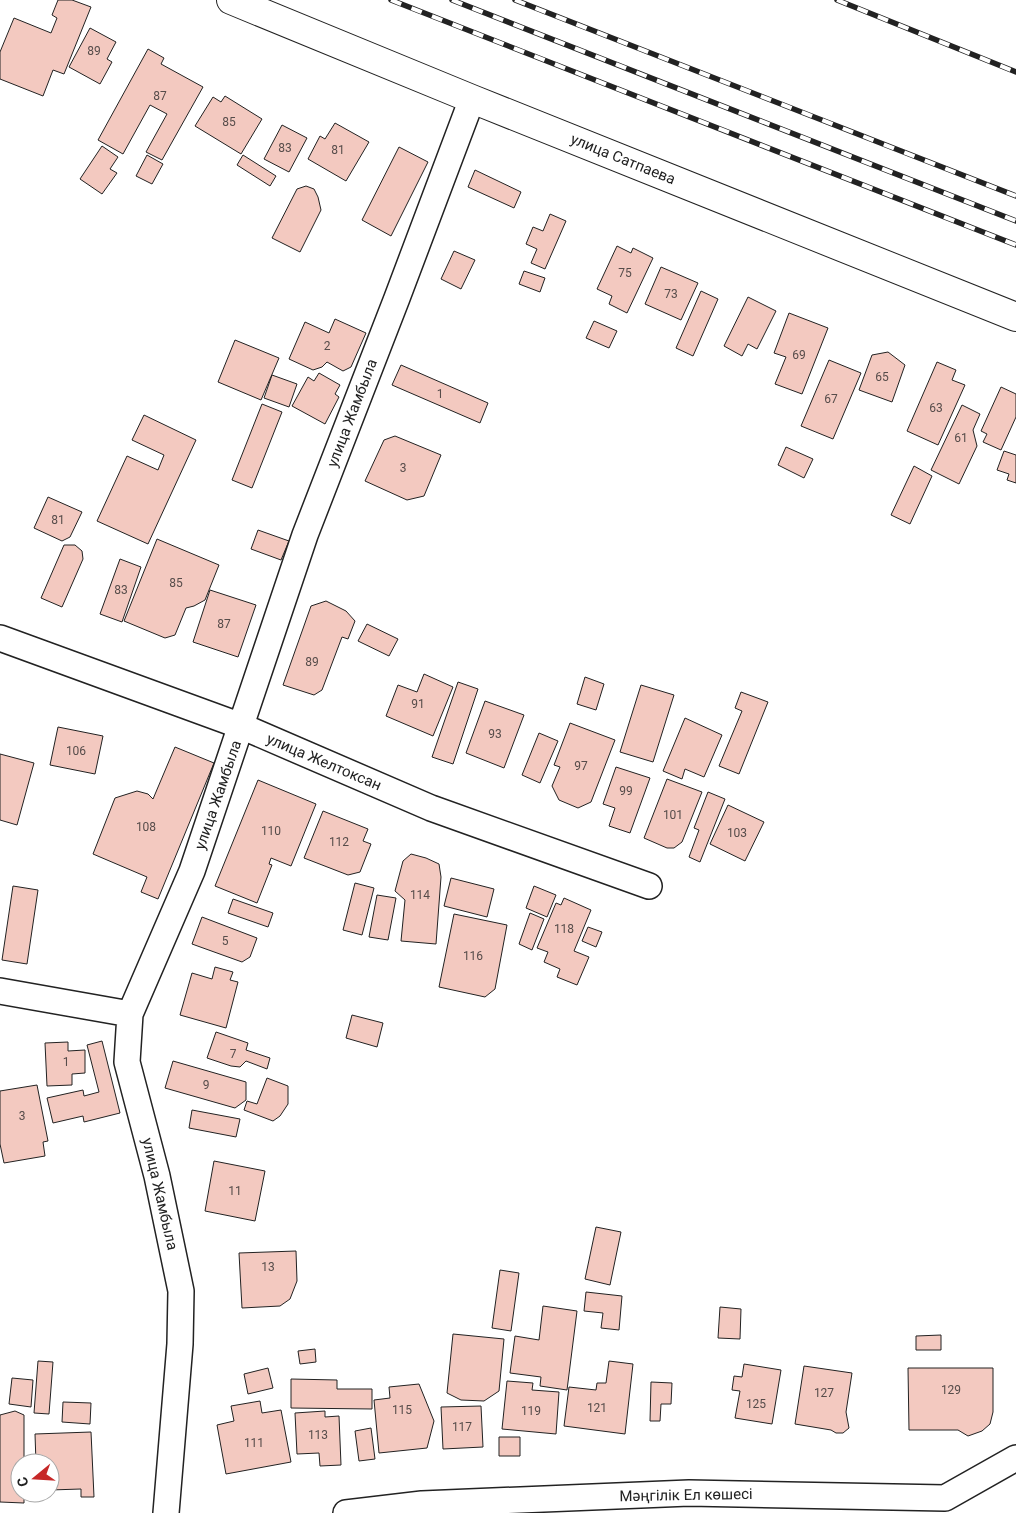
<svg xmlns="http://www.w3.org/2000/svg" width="1016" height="1513" font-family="Roboto,sans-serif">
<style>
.building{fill:#f3c9c0;stroke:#222}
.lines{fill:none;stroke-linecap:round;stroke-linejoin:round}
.minor-casing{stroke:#222;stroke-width:28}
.tertiary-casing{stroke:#222;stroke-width:30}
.minor{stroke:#fff;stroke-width:25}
.tertiary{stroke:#fff;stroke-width:28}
.rail-casing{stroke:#222;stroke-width:5.5}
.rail{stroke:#fff;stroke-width:4;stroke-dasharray:11;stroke-linecap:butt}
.labels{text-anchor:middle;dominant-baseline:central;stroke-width:4;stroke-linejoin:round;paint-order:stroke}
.number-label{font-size:12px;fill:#564c4a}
.street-label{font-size:15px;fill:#222;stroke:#fff}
</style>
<rect width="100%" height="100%" fill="#fff"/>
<!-- building -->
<path class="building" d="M 58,0 L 72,0 L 91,7 L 64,74 L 53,70 L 43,96 L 0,79 L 0,52 L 14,18 L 51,33 L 57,18 L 52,15 Z
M 90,28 L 116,42 L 107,59 L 112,62 L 100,84 L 69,67 Z
M 148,49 L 164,58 L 161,64 L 203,87 L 162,160 L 146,152 L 167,114 L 150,105 L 123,154 L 98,140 Z
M 225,96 L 262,119 L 241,154 L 195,126 L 213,97 L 221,102 Z
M 335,123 L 369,142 L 346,181 L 308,159 L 320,136 L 325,139 Z
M 282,125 L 307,138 L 289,172 L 264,159 Z
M 102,146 L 118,157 L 110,169 L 117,173 L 102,194 L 80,179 Z
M 399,147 L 428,162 L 391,236 L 362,220 Z
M 147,155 L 163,164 L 152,184 L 136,176 Z
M 243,155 L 276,176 L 270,186 L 237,165 Z
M 475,170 L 521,192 L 514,208 L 468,187 Z
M 306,186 L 314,189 L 318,197 L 321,210 L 300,252 L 272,238 L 297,189 Z
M 550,214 L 566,221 L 545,269 L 531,263 L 537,249 L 526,244 L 533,227 L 543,231 Z
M 617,246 L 631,253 L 633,248 L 653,258 L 627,313 L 609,304 L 612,296 L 597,289 Z
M 454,251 L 475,260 L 461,289 L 441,279 Z
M 661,267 L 698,283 L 681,320 L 645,304 Z
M 524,271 L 545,278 L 540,292 L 519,284 Z
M 701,291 L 718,299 L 693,356 L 676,348 Z
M 748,297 L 776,311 L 757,349 L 748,344 L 742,356 L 724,346 Z
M 789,313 L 828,328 L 802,394 L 775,384 L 786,357 L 774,353 Z
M 335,319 L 366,333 L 351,367 L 343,371 L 327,362 L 322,367 L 313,370 L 289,359 L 305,322 L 329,333 Z
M 594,321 L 617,331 L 609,348 L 586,338 Z
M 235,340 L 279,358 L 261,400 L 218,382 Z
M 888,352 L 905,365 L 892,402 L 859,390 L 872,355 Z
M 829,360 L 861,373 L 833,439 L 801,426 Z
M 937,362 L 956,370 L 952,380 L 965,385 L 938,445 L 907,431 Z
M 401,365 L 488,403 L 480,423 L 392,385 Z
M 319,373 L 340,385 L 335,394 L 339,397 L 325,424 L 292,406 L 308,377 L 314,381 Z
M 272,375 L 297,384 L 289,407 L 264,398 Z
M 1001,387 L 1016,394 L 1016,417 L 1001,450 L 983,442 L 987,434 L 981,431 Z
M 262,404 L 282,412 L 252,488 L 232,480 Z
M 962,405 L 980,414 L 973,430 L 977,446 L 959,484 L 931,470 Z
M 144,415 L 196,440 L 148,544 L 97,521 L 127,456 L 158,470 L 164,455 L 132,440 Z
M 395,436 L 441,455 L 424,496 L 407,500 L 365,481 L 384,440 Z
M 786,447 L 813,459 L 804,478 L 778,465 Z
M 1004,451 L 1016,455 L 1016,483 L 1007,480 L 1009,474 L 997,470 Z
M 914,466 L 932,476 L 910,524 L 891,515 Z
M 48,497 L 82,512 L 70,537 L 62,541 L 34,528 Z
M 258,530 L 289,541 L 281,560 L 251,549 Z
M 157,539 L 219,565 L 205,600 L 194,606 L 186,608 L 175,635 L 165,638 L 124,621 Z
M 64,545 L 75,545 L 82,551 L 83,559 L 62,607 L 41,598 Z
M 120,559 L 141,567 L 122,622 L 100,614 Z
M 210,590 L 256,605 L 238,657 L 193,642 Z
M 326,601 L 346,611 L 355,621 L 348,639 L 342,637 L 322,690 L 314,695 L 283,685 L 311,606 Z
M 367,624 L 398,639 L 389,656 L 358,641 Z
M 424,674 L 453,687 L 433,736 L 386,716 L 398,685 L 417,692 Z
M 585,677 L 604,684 L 596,710 L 577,704 Z
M 458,682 L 478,689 L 453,764 L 432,757 Z
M 641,685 L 674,695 L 653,762 L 620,752 Z
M 741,692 L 768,702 L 739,774 L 719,766 L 742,711 L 735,708 Z
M 485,701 L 524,715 L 504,768 L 466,753 Z
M 685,718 L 722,735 L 704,777 L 685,769 L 682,779 L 663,771 Z
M 570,723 L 615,740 L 591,802 L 578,808 L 559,800 L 552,786 L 560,767 L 554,765 Z
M 58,727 L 103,736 L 95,774 L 50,765 Z
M 539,733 L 558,741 L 540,783 L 522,775 Z
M 175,747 L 214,763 L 158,899 L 141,892 L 147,877 L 93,854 L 115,798 L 137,791 L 148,794 L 153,799 Z
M 0,754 L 34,763 L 17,825 L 0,820 Z
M 616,767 L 650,778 L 630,833 L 609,826 L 615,808 L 603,804 Z
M 667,779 L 702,792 L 682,842 L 674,848 L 667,848 L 644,838 Z
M 258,780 L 316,804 L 291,866 L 271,858 L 269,864 L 272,865 L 257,903 L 215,886 Z
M 708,792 L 725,799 L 700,862 L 689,857 L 699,830 L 694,828 Z
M 728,805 L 764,822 L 745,861 L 710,844 Z
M 323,811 L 368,829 L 363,841 L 371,844 L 360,872 L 348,875 L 304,858 Z
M 411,854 L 426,858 L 439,864 L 441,877 L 436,944 L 401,941 L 405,900 L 395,891 L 403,861 Z
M 451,878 L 494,889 L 487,917 L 444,906 Z
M 355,883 L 374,888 L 362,935 L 343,930 Z
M 13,886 L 38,890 L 27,964 L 2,960 Z
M 534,886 L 556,895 L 547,917 L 526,908 Z
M 377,895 L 396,898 L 388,940 L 369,937 Z
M 564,898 L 591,910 L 574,951 L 589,957 L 577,985 L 557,977 L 560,969 L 544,962 L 548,952 L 537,948 L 556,903 L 561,905 Z
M 233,899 L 273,913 L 268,927 L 228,913 Z
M 530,913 L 544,919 L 532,950 L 519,944 Z
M 454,914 L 507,925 L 495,989 L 485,997 L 439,987 Z
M 202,917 L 257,938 L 250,957 L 242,962 L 192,944 Z
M 588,927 L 602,932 L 596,947 L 582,941 Z
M 215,967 L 233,972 L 230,980 L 238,982 L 226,1028 L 180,1015 L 192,973 L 212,979 Z
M 352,1015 L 383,1023 L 377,1047 L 346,1038 Z
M 216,1032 L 248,1043 L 246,1050 L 270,1058 L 267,1069 L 246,1061 L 240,1067 L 231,1066 L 207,1058 Z
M 102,1041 L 120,1113 L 84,1122 L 83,1116 L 53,1123 L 47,1098 L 83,1090 L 84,1096 L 99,1092 L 87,1045 Z
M 68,1042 L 68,1051 L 85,1050 L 85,1073 L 72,1074 L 72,1085 L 47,1086 L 45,1043 Z
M 173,1061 L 246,1082 L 246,1100 L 235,1108 L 165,1088 Z
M 267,1078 L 288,1086 L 288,1104 L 280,1116 L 273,1121 L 244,1110 L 247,1101 L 257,1104 Z
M 37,1085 L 48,1141 L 43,1142 L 45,1156 L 4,1163 L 0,1144 L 0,1091 Z
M 192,1110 L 240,1119 L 236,1137 L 189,1128 Z
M 214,1161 L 265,1171 L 255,1221 L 205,1211 Z
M 596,1227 L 621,1232 L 610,1285 L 585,1279 Z
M 296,1251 L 297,1281 L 290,1299 L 280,1306 L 242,1308 L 239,1253 Z
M 500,1270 L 519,1273 L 511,1331 L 492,1328 Z
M 586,1292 L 622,1296 L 619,1330 L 601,1328 L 603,1313 L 584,1311 Z
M 543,1306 L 577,1311 L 567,1390 L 540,1386 L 541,1377 L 510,1373 L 515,1336 L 539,1340 Z
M 720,1307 L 741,1309 L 740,1339 L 718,1338 Z
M 453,1334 L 504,1339 L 499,1391 L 484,1401 L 461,1400 L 447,1393 Z
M 941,1335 L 941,1350 L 916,1350 L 916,1336 Z
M 315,1349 L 316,1362 L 300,1364 L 298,1351 Z
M 38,1361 L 53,1362 L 49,1414 L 34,1413 Z
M 609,1361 L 633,1364 L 625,1434 L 564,1426 L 569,1387 L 596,1390 L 597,1383 L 606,1383 Z
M 744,1364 L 781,1370 L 772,1424 L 735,1418 L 740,1391 L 732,1390 L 734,1376 L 742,1377 Z
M 804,1366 L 852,1373 L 846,1412 L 849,1428 L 843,1433 L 836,1433 L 831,1430 L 795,1424 Z
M 268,1368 L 273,1388 L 248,1394 L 244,1374 Z
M 908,1368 L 993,1368 L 993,1412 L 990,1424 L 982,1431 L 968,1436 L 958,1430 L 909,1430 Z
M 12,1378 L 33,1380 L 31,1407 L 9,1404 Z
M 291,1379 L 337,1380 L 337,1389 L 372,1389 L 372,1409 L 291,1408 Z
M 507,1381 L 533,1383 L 532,1390 L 559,1392 L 556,1434 L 502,1429 Z
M 651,1382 L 672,1383 L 671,1404 L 661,1404 L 660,1421 L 650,1421 Z
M 419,1384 L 434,1421 L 427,1448 L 379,1453 L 374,1400 L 390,1398 L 389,1387 Z
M 260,1401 L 262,1413 L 281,1410 L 291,1462 L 226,1474 L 217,1425 L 234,1421 L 231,1406 Z
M 63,1402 L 91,1403 L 90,1424 L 62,1422 Z
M 481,1406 L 483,1447 L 443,1449 L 441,1407 Z
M 15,1411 L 24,1415 L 24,1463 L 20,1463 L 20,1493 L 24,1493 L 24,1503 L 0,1502 L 0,1415 Z
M 325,1411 L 325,1417 L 339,1416 L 341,1465 L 320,1466 L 319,1453 L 297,1454 L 295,1413 Z
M 371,1428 L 375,1459 L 359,1461 L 355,1431 Z
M 91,1432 L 94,1497 L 81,1497 L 81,1489 L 50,1490 L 50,1463 L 36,1463 L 35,1434 Z
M 499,1437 L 520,1437 L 520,1456 L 499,1456 Z"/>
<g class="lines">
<!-- minor casing -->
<g class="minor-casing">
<path id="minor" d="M 0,638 L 241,726 L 431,808 L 649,886
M 0,991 L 130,1014
M 166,1513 L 180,1344 L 181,1291 L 157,1176 L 127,1062 L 130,1014 L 192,871 L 305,535 L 397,298 L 472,99
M 346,1513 L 422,1504 L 689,1493 L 945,1498 L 1016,1458"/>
</g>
<!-- tertiary casing -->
<g class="tertiary-casing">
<path id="tertiary" d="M 231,0 L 472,99 L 1016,317"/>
</g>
<!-- minor -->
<use href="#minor" class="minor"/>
<!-- tertiary -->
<use href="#tertiary" class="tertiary"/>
<!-- rail casing -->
<g class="rail-casing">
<path id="rail" d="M 391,0 L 1016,245
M 452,0 L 1016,221
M 515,0 L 1016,196
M 837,0 L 1016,72"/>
</g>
<!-- rail -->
<use href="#rail" class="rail"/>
</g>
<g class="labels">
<!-- number labels -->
<g class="number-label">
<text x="94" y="51">89</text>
<text x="160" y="96">87</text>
<text x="229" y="122">85</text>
<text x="285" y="148">83</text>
<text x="338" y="150">81</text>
<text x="625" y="273">75</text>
<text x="671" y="294">73</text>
<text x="327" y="346">2</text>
<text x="799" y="355">69</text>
<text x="882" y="377">65</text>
<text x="440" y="394">1</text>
<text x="831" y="399">67</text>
<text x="936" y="408">63</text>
<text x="961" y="438">61</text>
<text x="403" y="468">3</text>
<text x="58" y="520">81</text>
<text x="176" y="583">85</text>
<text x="121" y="590">83</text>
<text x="224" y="624">87</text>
<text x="312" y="662">89</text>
<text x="418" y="704">91</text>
<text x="495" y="734">93</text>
<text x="76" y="751">106</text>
<text x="581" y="766">97</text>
<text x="626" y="791">99</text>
<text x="673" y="815">101</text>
<text x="146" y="827">108</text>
<text x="271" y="831">110</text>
<text x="737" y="833">103</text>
<text x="339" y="842">112</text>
<text x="420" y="895">114</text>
<text x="564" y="929">118</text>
<text x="225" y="941">5</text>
<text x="473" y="956">116</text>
<text x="233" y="1054">7</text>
<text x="66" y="1062">1</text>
<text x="206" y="1085">9</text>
<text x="22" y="1116">3</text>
<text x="235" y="1191">11</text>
<text x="268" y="1267">13</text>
<text x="951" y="1390">129</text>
<text x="824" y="1393">127</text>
<text x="756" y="1404">125</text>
<text x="597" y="1408">121</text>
<text x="402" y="1410">115</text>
<text x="531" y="1411">119</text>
<text x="462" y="1427">117</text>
<text x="318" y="1435">113</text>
<text x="254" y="1443">111</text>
</g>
<!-- street labels -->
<g class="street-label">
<text transform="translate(623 159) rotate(22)">улица Сатпаева</text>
<text transform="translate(352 413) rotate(-69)">улица Жамбыла</text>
<text transform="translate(324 762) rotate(23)">улица Желтоксан</text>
<text transform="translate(218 795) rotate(-71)">улица Жамбыла</text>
<text transform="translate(160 1194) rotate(77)">улица Жамбыла</text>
<text transform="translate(686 1495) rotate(-1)">Мәңгілік Ел көшесі</text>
</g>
</g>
<!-- north arrow -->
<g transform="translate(35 1478) rotate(252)"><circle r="24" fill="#ffffff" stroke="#a7a7a7"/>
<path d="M0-4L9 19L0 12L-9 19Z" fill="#c62828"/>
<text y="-8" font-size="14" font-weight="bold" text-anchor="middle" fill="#222222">С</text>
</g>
</svg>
